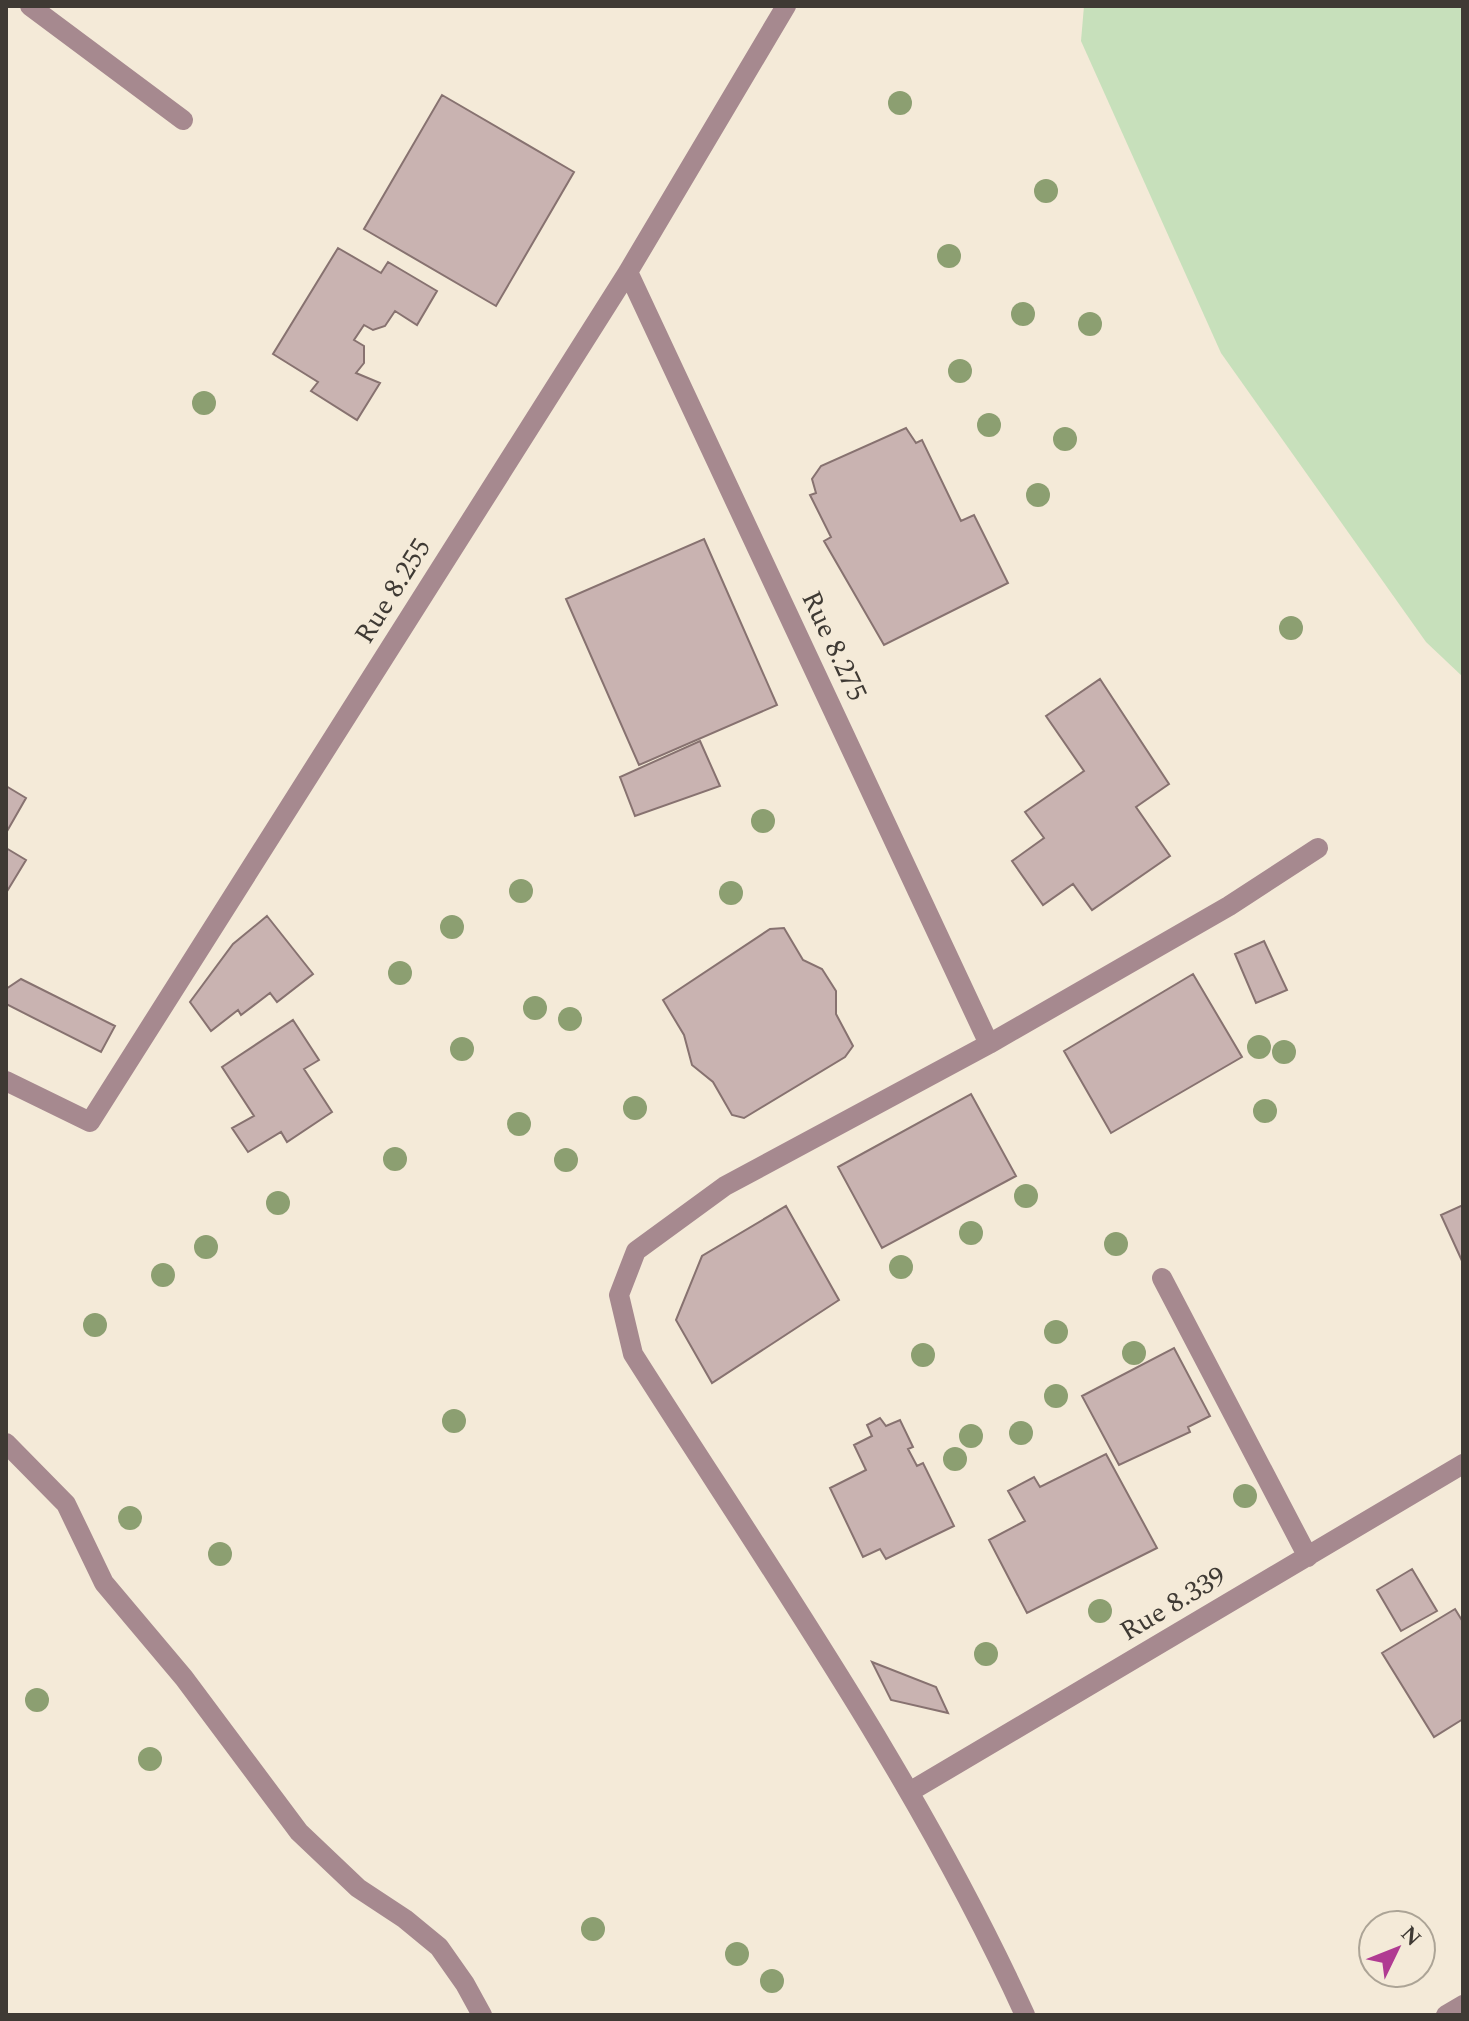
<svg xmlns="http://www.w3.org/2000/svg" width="1469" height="2021" font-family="Spectral,serif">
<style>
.green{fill:#c7e0bb}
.building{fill:#c9b3b1;stroke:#877270;stroke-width:2}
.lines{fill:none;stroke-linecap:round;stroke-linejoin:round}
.minor{stroke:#a6898f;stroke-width:20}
.tree{fill:#8c9f71}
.labels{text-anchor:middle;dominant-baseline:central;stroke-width:7;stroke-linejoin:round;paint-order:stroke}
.street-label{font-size:28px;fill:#3f3a34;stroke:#f4ead8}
</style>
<rect width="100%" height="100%" fill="#f4ead8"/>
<!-- green -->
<path class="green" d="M 1084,6 L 1463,6 L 1463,677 L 1426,642 L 1221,353 L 1081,41 Z"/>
<!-- building -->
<path class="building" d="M 442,95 L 574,172 L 496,306 L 364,229 Z
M 338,248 L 381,273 L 388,262 L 437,291 L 417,325 L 395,311 L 385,326 L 373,330 L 364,325 L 354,340 L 364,346 L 364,363 L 356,373 L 380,383 L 357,420 L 311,391 L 318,382 L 273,354 Z
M 906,428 L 916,443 L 922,440 L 961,521 L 974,515 L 1008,583 L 884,645 L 824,541 L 831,537 L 810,495 L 816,493 L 812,479 L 821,466 Z
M 704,539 L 777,705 L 639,765 L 566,599 Z
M 1100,679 L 1169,784 L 1136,807 L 1170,856 L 1092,910 L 1073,884 L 1043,905 L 1012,861 L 1044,838 L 1025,812 L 1084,771 L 1046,716 Z
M 700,741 L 720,786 L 635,816 L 620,777 Z
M 6,786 L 26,798 L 6,833 Z
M 6,848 L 26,860 L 6,893 Z
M 267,916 L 313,974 L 277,1002 L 270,993 L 241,1015 L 238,1010 L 211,1031 L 190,1002 L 233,944 Z
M 784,928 L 803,960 L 822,969 L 836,991 L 836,1014 L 853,1046 L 845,1057 L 744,1118 L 732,1115 L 713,1082 L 692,1065 L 684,1035 L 663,1000 L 770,929 Z
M 1264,941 L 1287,990 L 1256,1003 L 1235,954 Z
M 1193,974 L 1242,1057 L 1111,1133 L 1064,1051 Z
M 21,979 L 115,1026 L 101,1052 L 6,1004 L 6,989 Z
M 293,1020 L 319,1060 L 304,1069 L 332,1112 L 287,1142 L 281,1132 L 248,1152 L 232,1128 L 254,1116 L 222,1067 Z
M 971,1094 L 1016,1176 L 882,1248 L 838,1167 Z
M 1463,1205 L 1463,1263 L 1441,1215 Z
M 786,1206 L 839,1300 L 712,1383 L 676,1320 L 702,1256 Z
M 1174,1348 L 1210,1416 L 1188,1427 L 1190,1432 L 1119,1465 L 1082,1396 Z
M 880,1418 L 886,1426 L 900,1420 L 913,1447 L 908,1449 L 917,1466 L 923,1463 L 954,1526 L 886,1559 L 880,1549 L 863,1557 L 830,1488 L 866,1470 L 854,1445 L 872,1436 L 867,1425 Z
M 1106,1454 L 1157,1548 L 1027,1613 L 989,1540 L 1025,1521 L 1008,1491 L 1034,1477 L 1040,1487 Z
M 1412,1569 L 1437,1611 L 1401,1631 L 1377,1590 Z
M 1455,1609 L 1463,1622 L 1463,1719 L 1434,1737 L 1382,1653 Z
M 872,1662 L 936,1687 L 948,1713 L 891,1700 Z"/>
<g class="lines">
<!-- minor -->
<path class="minor" d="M 30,6 L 183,120
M 628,272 L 989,1044
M 6,1081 L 90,1122 L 628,272 L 786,6
M 1162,1278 L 1308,1557
M 6,1443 L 66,1504 L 104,1583 L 184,1678 L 299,1832 L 358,1888 L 405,1919 L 439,1947 L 465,1984 L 482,2015
M 911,1791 L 1463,1464
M 1025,2015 C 919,1782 770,1570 633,1354 L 619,1295 L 636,1251 L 725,1186 L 989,1044 L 1229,906 L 1318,848
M 1446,2015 L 1463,2005"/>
</g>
<!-- trees -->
<g class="tree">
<circle cx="900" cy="103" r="12"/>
<circle cx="1046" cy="191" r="12"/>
<circle cx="949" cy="256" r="12"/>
<circle cx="1023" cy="314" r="12"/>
<circle cx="1090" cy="324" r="12"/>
<circle cx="960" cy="371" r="12"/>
<circle cx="204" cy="403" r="12"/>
<circle cx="989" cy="425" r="12"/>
<circle cx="1065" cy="439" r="12"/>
<circle cx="1038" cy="495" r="12"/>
<circle cx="1291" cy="628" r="12"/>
<circle cx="763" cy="821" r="12"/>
<circle cx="521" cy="891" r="12"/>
<circle cx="731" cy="893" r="12"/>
<circle cx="452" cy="927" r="12"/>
<circle cx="400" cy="973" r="12"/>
<circle cx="535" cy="1008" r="12"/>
<circle cx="570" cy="1019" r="12"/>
<circle cx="1259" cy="1047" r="12"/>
<circle cx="462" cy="1049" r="12"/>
<circle cx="1284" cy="1052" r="12"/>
<circle cx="635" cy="1108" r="12"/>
<circle cx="1265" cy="1111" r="12"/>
<circle cx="519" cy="1124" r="12"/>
<circle cx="395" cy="1159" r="12"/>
<circle cx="566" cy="1160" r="12"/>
<circle cx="1026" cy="1196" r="12"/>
<circle cx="278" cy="1203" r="12"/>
<circle cx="971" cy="1233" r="12"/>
<circle cx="1116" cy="1244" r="12"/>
<circle cx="206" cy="1247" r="12"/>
<circle cx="901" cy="1267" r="12"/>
<circle cx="163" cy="1275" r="12"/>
<circle cx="95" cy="1325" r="12"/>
<circle cx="1056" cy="1332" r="12"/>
<circle cx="1134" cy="1353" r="12"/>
<circle cx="923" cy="1355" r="12"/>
<circle cx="1056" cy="1396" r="12"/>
<circle cx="454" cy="1421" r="12"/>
<circle cx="1021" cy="1433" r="12"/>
<circle cx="971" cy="1436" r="12"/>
<circle cx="955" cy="1459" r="12"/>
<circle cx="1245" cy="1496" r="12"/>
<circle cx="130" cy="1518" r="12"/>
<circle cx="220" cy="1554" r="12"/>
<circle cx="1100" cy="1611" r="12"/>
<circle cx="986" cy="1654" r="12"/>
<circle cx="37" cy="1700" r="12"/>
<circle cx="150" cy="1759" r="12"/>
<circle cx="593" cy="1929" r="12"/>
<circle cx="737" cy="1954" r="12"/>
<circle cx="772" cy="1981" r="12"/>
</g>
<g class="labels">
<!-- street labels -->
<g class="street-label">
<text transform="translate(393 591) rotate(-58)">Rue 8.255</text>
<text transform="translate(834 646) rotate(65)">Rue 8.275</text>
<text transform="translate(1173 1604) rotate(-31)">Rue 8.339</text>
</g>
</g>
<!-- border -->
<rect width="1469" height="2021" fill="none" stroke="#3f3a34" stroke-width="16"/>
<!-- north arrow -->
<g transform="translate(1397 1949) rotate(47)"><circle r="38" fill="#f4ead8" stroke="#aca496" stroke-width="2"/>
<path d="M0-6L14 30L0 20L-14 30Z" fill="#b03b92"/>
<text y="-12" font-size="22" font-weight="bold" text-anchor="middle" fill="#3f3a34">N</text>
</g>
</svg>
